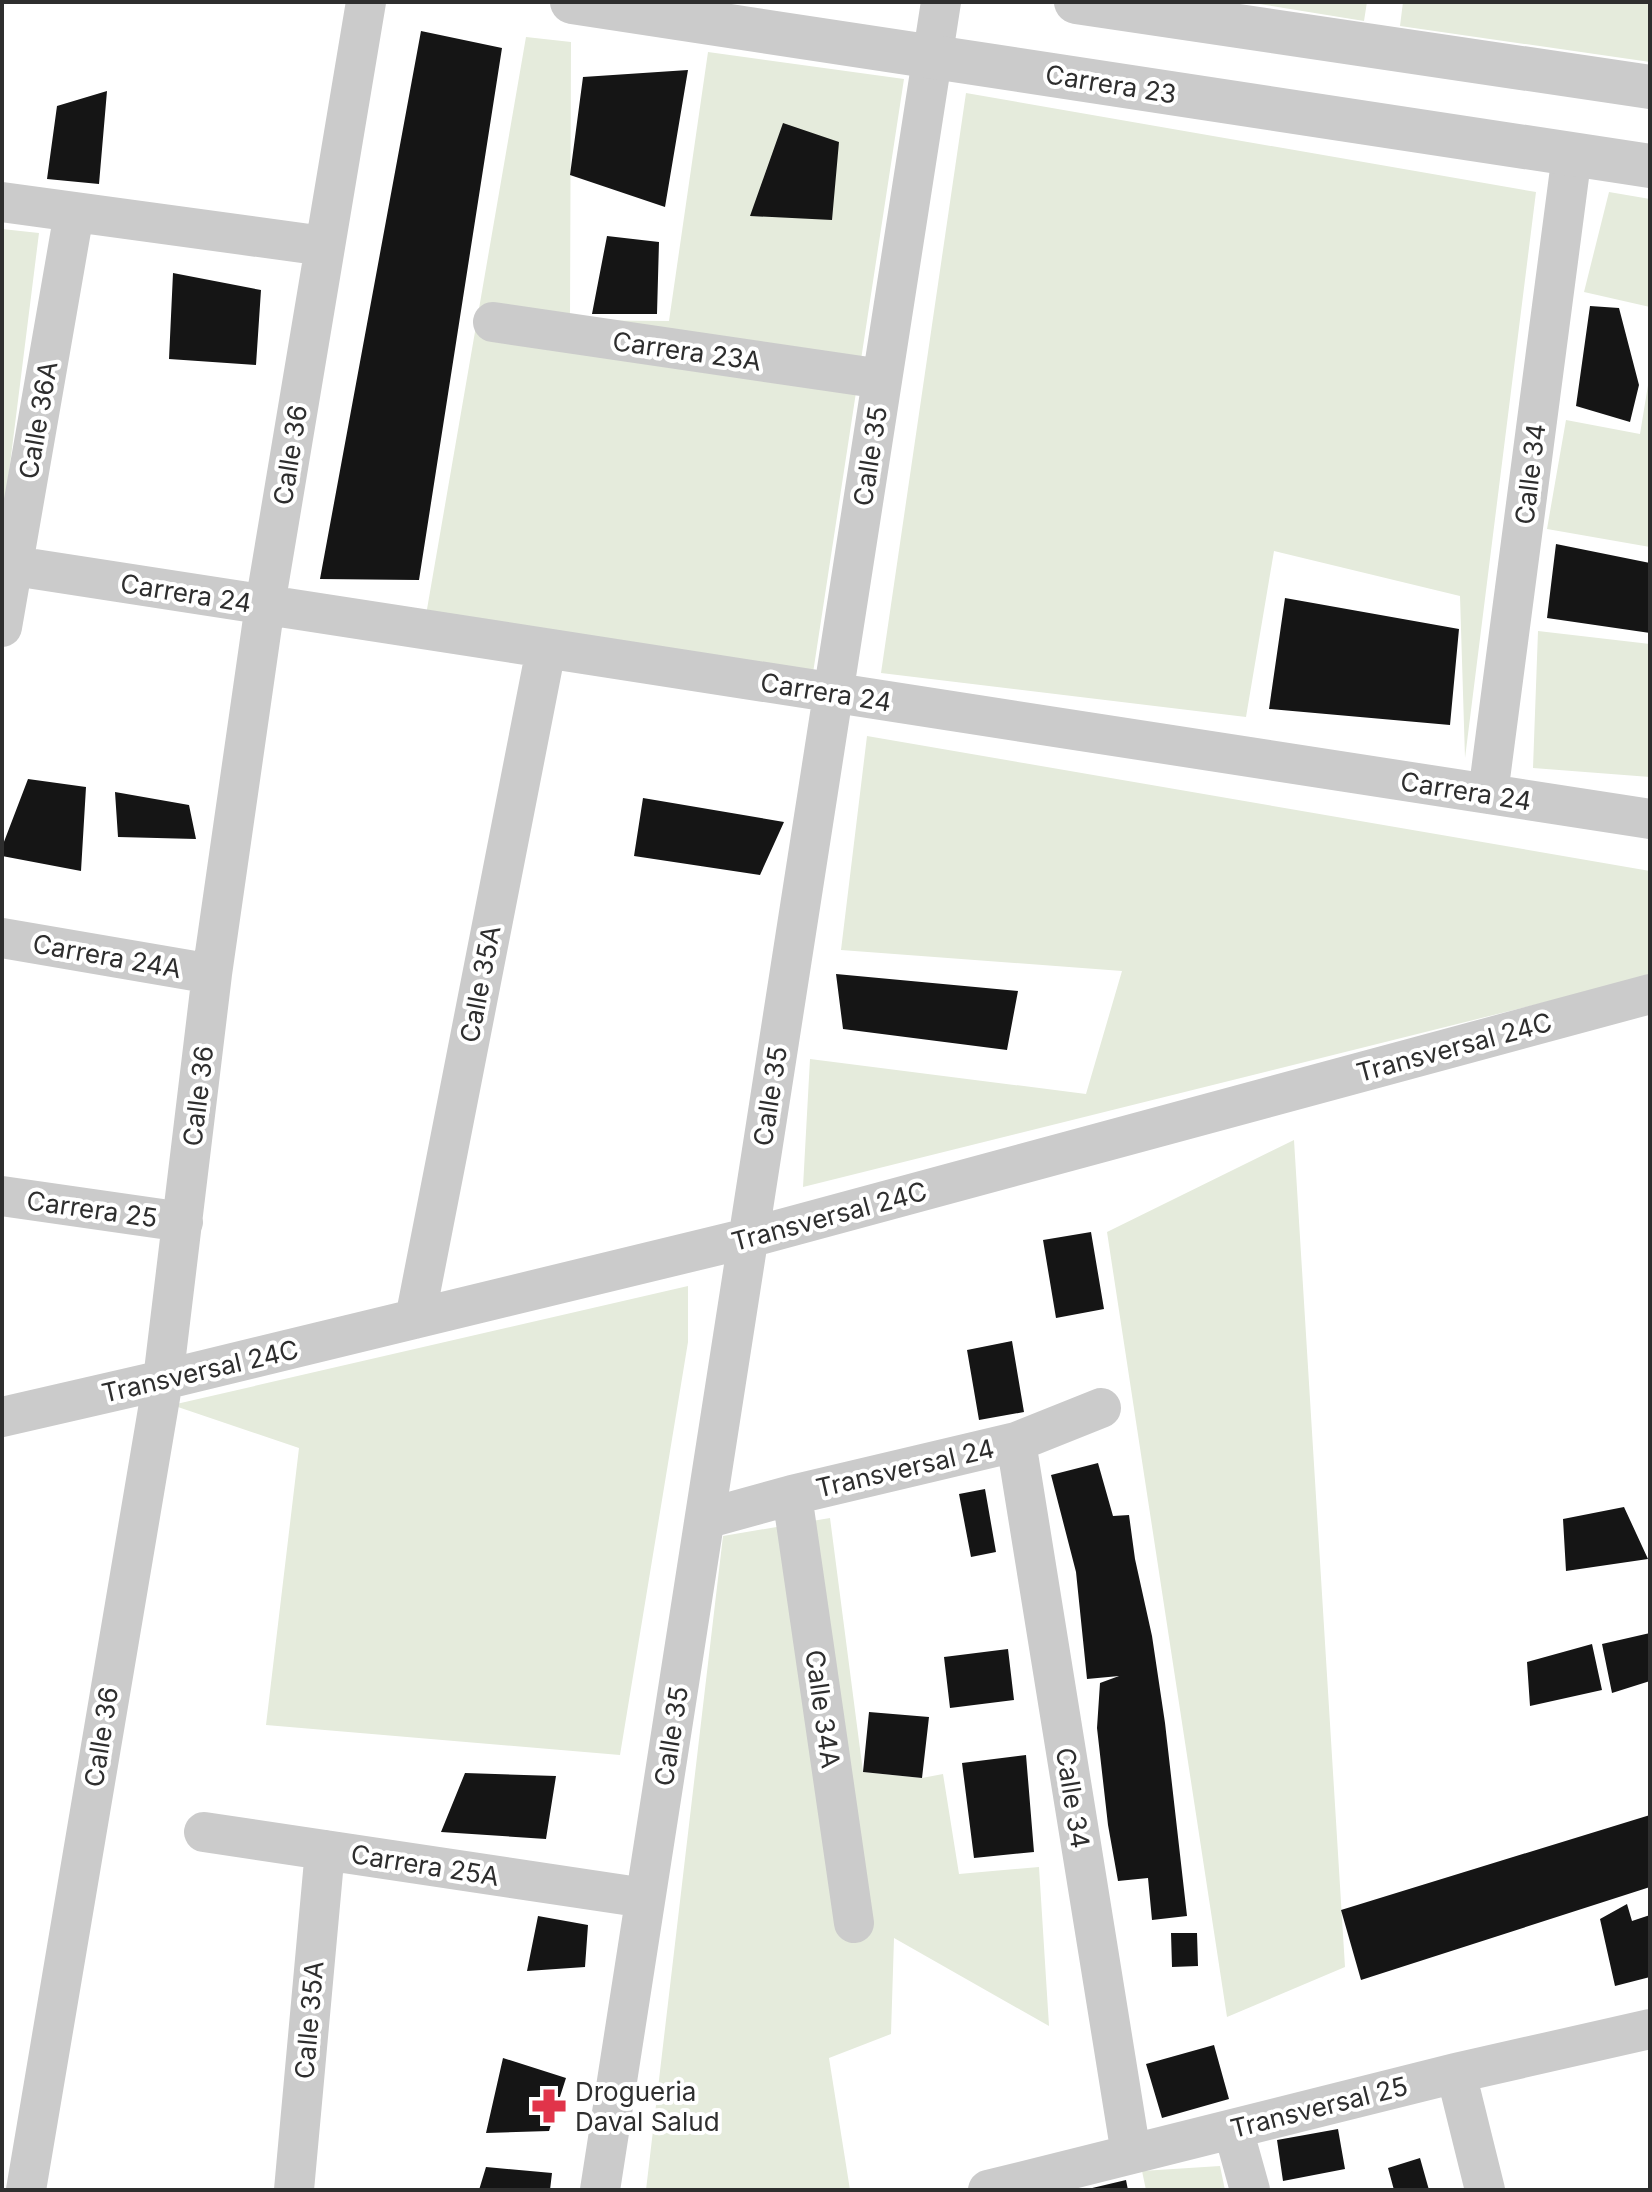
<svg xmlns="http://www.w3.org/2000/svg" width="1652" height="2192" font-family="Inter,sans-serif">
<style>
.green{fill:#e5ebdc}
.building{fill:#151515}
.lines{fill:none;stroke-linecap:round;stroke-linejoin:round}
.minor{stroke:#cbcbcb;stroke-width:40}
.tertiary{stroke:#cbcbcb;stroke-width:44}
.labels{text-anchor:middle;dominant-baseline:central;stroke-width:8;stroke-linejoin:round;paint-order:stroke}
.street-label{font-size:26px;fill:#2e2e2e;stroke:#fff}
.poi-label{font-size:26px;fill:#2e2e2e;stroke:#fff;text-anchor:start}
</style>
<rect width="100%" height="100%" fill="#fff"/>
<!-- green -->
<path class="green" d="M 1247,2 L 1367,2 L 1364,21 Z
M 1403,2 L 1650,2 L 1650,62 L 1400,26 Z
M 526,37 L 571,42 L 570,320 L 669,321 L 708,52 L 904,79 L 813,673 L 426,615 Z
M 966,93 L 1536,192 L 1465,758 L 1460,596 L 1274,551 L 1246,717 L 881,673 Z
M 1609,192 L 1650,199 L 1650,307 L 1584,292 Z
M 2,229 L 39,233 L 2,528 Z
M 1650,373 L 1650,547 L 1547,529 L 1566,420 L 1640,434 Z
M 1538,631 L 1650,644 L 1650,777 L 1533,768 Z
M 867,736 L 1650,871 L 1650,976 L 803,1187 L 810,1059 L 1086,1094 L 1122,971 L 841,950 Z
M 1294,1140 L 1345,1967 L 1227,2017 L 1107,1232 Z
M 688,1286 L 688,1342 L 620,1755 L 266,1725 L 299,1448 L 172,1405 Z
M 830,1518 L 863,1772 L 922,1778 L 943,1774 L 959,1874 L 1039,1867 L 1049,2026 L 894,1938 L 891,2034 L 829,2058 L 850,2190 L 646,2190 L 723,1536 Z
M 1220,2166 L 1225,2190 L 1146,2190 L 1142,2171 Z"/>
<!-- building -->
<path class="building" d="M 421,31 L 502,48 L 419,580 L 320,579 Z
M 688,70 L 665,207 L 570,175 L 583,77 Z
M 107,91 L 99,184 L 47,179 L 57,106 Z
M 783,123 L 839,142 L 832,220 L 750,216 Z
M 607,236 L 659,242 L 657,314 L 592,314 Z
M 173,273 L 261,290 L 256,365 L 169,359 Z
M 1590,306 L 1619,308 L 1639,385 L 1630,422 L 1576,406 Z
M 1556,544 L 1650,563 L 1650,633 L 1547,618 Z
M 1285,598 L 1459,629 L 1450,725 L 1269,709 Z
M 28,779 L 86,787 L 81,871 L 2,856 L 2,847 Z
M 115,792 L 189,805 L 196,839 L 118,837 Z
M 643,798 L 784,822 L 760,875 L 634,856 Z
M 836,974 L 1018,991 L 1007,1050 L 843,1029 Z
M 1091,1232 L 1104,1309 L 1056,1318 L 1043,1240 Z
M 1012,1341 L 1024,1412 L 979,1420 L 967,1350 Z
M 1098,1463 L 1113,1516 L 1129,1515 L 1135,1559 L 1152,1636 L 1165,1723 L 1187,1916 L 1152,1920 L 1148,1878 L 1118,1881 L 1108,1825 L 1097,1728 L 1100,1683 L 1119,1676 L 1087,1679 L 1076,1572 L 1051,1475 Z
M 985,1489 L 996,1552 L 971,1557 L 959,1494 Z
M 1624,1507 L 1648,1559 L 1566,1571 L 1563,1519 Z
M 1650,1633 L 1650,1681 L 1612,1693 L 1602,1644 Z
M 1592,1644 L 1602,1690 L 1530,1706 L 1527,1662 Z
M 1008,1649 L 1014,1700 L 950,1708 L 944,1657 Z
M 869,1712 L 929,1717 L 922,1778 L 863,1772 Z
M 1026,1755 L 1034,1852 L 974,1858 L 962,1763 Z
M 465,1773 L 556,1776 L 546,1839 L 441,1832 Z
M 1650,1815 L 1650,1887 L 1361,1980 L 1341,1910 Z
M 1627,1904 L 1632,1921 L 1650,1915 L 1650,1977 L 1615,1986 L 1600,1919 Z
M 538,1916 L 588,1925 L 585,1967 L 527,1971 Z
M 1171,1933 L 1197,1933 L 1198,1966 L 1172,1967 Z
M 1214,2045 L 1229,2099 L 1162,2118 L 1146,2064 Z
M 503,2058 L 566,2078 L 549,2131 L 486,2133 Z
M 1338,2129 L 1345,2169 L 1283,2181 L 1277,2140 Z
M 1420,2158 L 1429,2190 L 1394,2190 L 1388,2168 Z
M 486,2167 L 552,2173 L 550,2190 L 479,2190 Z
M 1126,2180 L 1128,2190 L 1088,2190 L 1088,2189 Z"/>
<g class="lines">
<!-- minor -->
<path class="minor" d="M 2,202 L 324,246
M 493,322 L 882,379
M 2,564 L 1650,819
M 2,627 L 74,213
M 1488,794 L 1572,154
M 2,938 L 212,974
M 2,1196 L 183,1222
M 415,1319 L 546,649
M 2,1417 L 163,1380 L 748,1238 L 1650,994
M 1016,1442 L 1131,2154
M 792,1495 L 854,1923
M 705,1519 L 792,1495 L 1016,1442 L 1101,1408
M 204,1832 L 645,1898
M 1456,2073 L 1485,2190
M 1233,2129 L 1250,2190
M 26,2190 L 163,1380 L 212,974 L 265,605 L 366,2
M 294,2190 L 325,1850
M 600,2190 L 941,2
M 988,2190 L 1456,2073 L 1650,2029"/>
<!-- tertiary -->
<path class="tertiary" d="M 572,2 L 1650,166
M 1076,2 L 1650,87"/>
</g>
<!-- icons -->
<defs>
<g id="pharmacy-bare" transform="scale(2.76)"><path d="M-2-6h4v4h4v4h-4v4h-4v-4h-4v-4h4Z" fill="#e1344a" stroke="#fff" stroke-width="2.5" paint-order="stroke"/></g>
</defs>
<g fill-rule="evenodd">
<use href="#pharmacy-bare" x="549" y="2106"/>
</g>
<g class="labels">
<!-- street labels -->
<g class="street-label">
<text transform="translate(1111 84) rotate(9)">Carrera 23</text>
<text transform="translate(687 351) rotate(8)">Carrera 23A</text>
<text transform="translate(38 420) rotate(-80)">Calle 36A</text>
<text transform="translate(290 455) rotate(-81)">Calle 36</text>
<text transform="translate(870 456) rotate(-81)">Calle 35</text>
<text transform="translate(1530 474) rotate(-83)">Calle 34</text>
<text transform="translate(186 593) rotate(9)">Carrera 24</text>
<text transform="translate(826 692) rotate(9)">Carrera 24</text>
<text transform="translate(1466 791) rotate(9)">Carrera 24</text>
<text transform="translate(107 956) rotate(10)">Carrera 24A</text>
<text transform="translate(480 984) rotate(-79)">Calle 35A</text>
<text transform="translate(1454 1047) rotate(-15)">Transversal 24C</text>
<text transform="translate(198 1096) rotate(-83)">Calle 36</text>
<text transform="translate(770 1096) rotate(-81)">Calle 35</text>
<text transform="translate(92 1209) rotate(8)">Carrera 25</text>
<text transform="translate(829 1216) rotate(-15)">Transversal 24C</text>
<text transform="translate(200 1371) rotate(-13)">Transversal 24C</text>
<text transform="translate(905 1468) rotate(-13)">Transversal 24</text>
<text transform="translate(823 1709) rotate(82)">Calle 34A</text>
<text transform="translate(671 1736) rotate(-81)">Calle 35</text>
<text transform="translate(101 1737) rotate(-81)">Calle 36</text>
<text transform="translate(1073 1798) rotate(81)">Calle 34</text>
<text transform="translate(425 1865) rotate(9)">Carrera 25A</text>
<text transform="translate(309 2020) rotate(-85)">Calle 35A</text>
<text transform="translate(1319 2107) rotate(-14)">Transversal 25</text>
</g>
<!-- poi labels -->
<g class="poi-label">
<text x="575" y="2091">Drogueria<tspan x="575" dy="30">Daval Salud</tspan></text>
</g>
</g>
<!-- border -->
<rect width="1652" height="2192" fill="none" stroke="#2e2e2e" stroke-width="8"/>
</svg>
